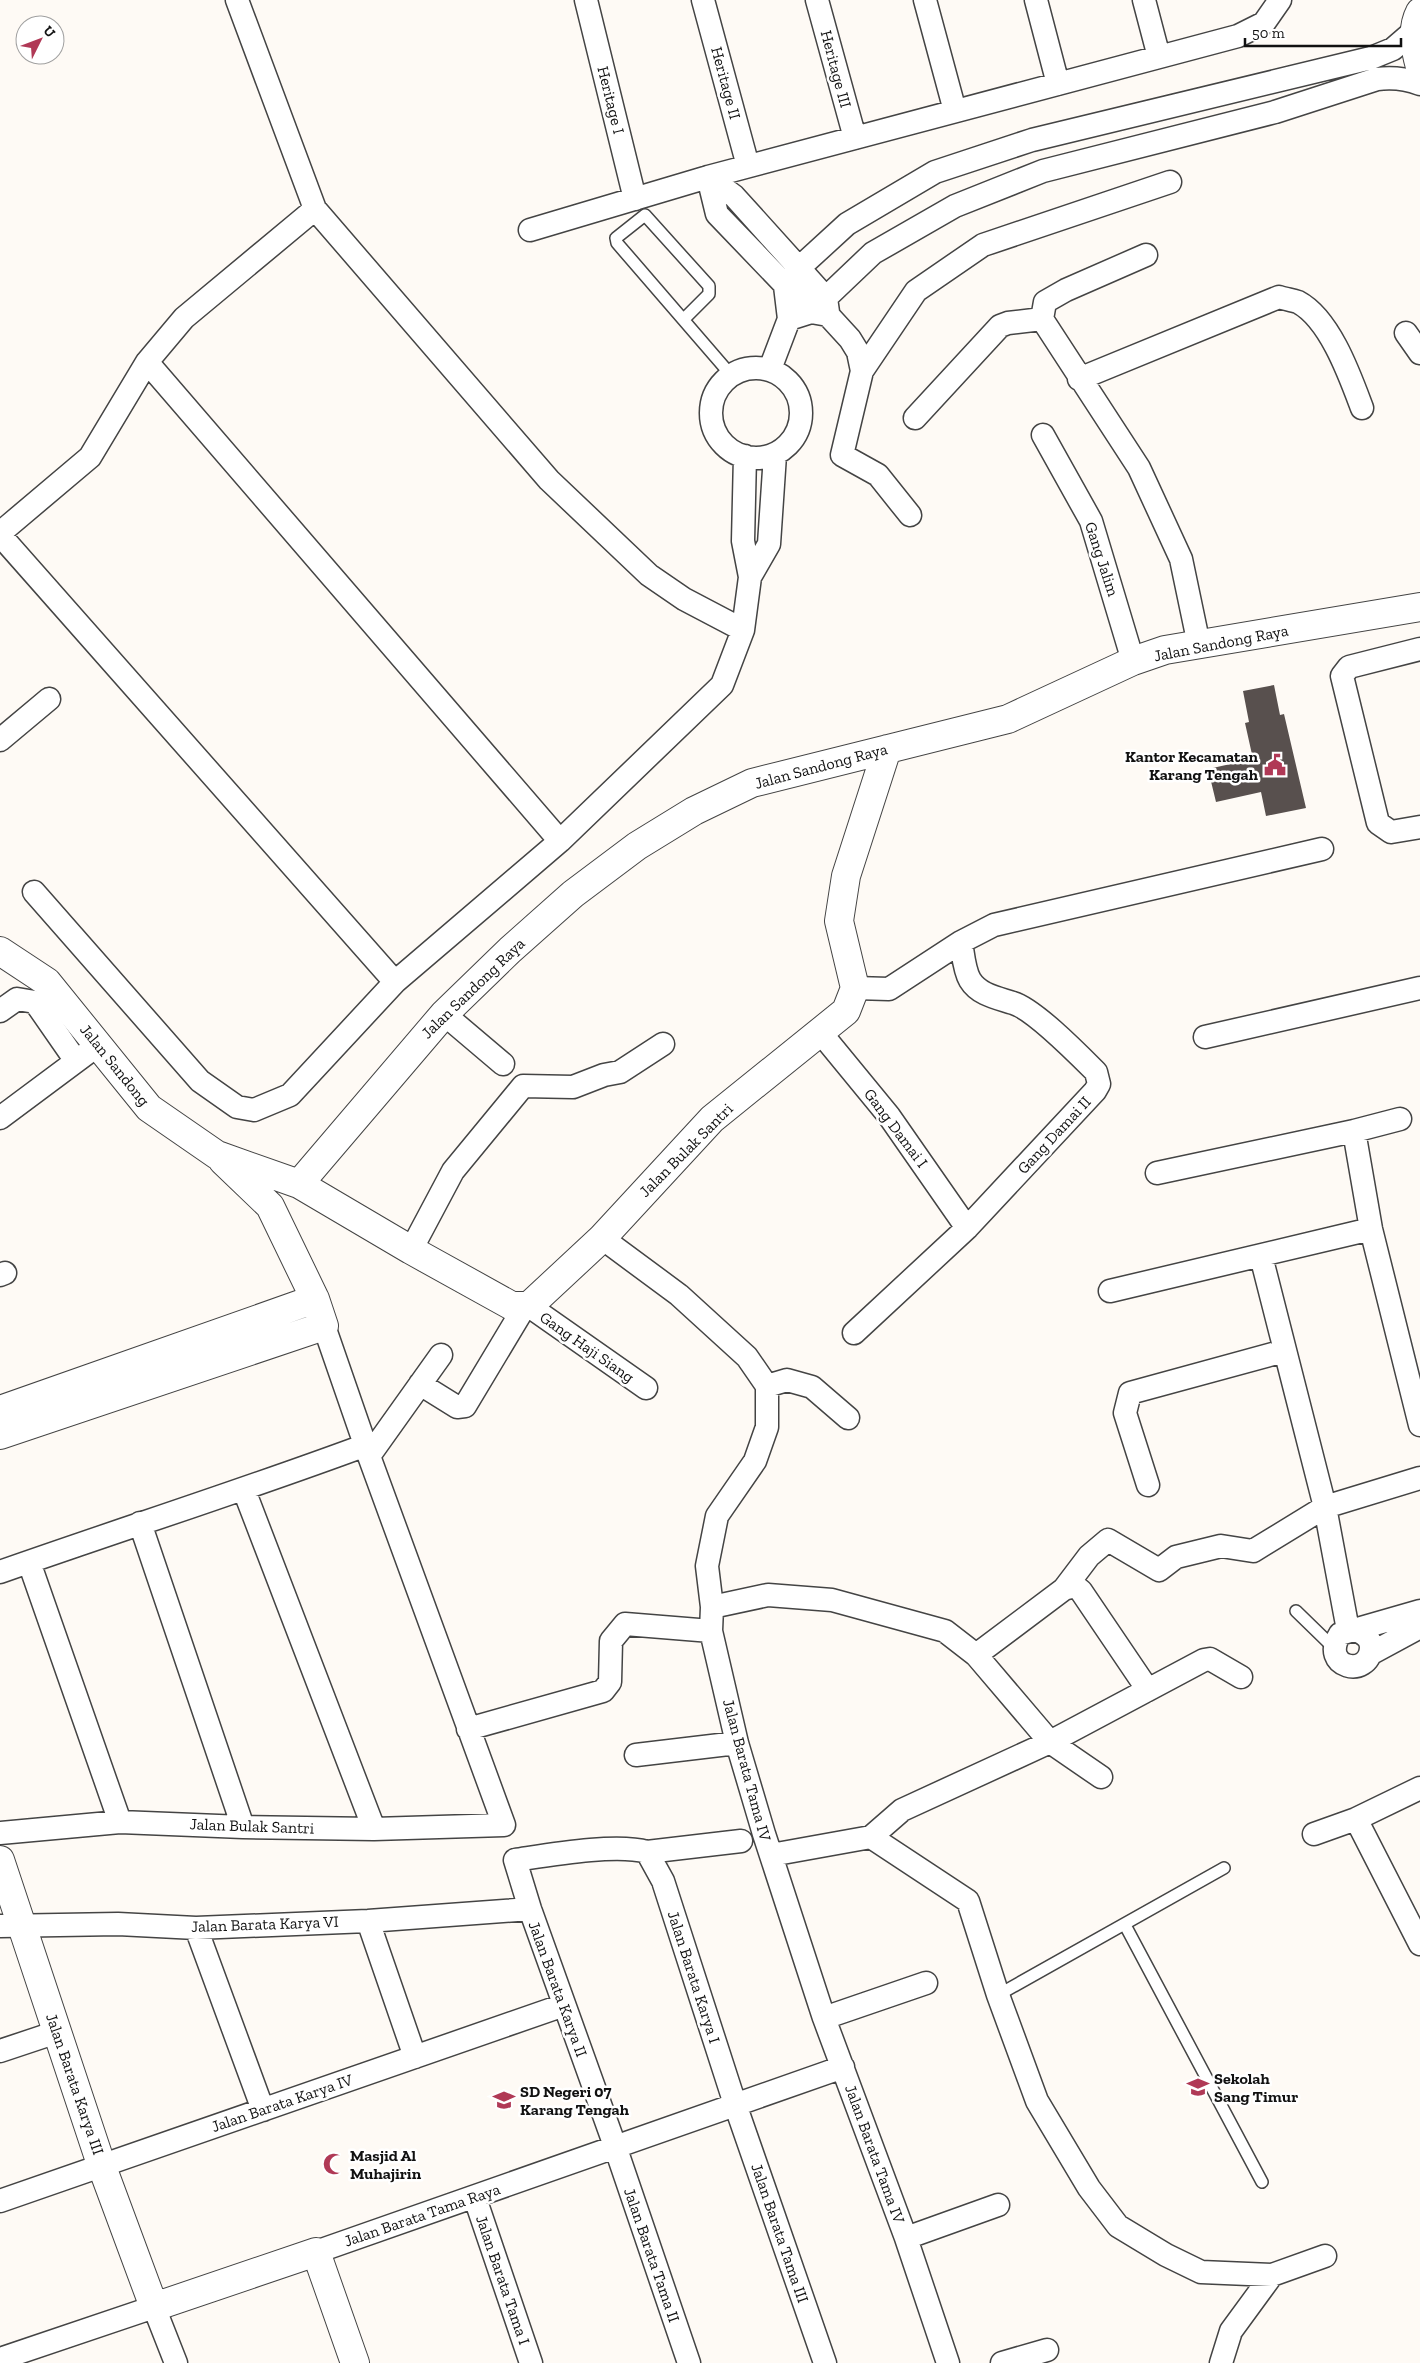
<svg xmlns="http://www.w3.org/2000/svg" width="1420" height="2363" font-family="'Zilla Slab',serif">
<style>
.building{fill:#58504e}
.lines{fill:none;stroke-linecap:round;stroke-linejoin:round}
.service-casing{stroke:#444;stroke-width:14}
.minor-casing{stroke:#444;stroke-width:25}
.tertiary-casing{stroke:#444;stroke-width:30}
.service{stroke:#fff;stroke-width:11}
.minor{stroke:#fff;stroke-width:22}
.tertiary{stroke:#fff;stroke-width:28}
.labels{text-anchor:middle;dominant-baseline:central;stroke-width:5;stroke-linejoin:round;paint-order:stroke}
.street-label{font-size:16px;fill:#111;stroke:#fff}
.poi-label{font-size:16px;font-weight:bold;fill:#111;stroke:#fff;text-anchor:start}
</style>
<rect width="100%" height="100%" fill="#fefaf5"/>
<!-- building -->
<path class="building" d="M 1274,685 L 1280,715 L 1284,714 L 1306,808 L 1266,816 L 1261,792 L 1216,802 L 1208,769 L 1253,759 L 1245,723 L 1249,722 L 1243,691 Z"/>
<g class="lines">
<!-- service casing -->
<g class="service-casing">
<path id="service" d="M 684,319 L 709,294 L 709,286 L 645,215 L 616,238 L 617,243 L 731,375
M 1296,1611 L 1334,1648
M 1125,1925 L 1262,2182
M 998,1995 L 1224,1868"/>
</g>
<!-- minor casing -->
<g class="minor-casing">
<path id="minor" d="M 237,0 L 315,209 L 549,480 L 649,575 L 684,599 L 743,630
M 586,0 L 635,199
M 703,0 L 748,166
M 817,0 L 855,138
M 925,0 L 955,111
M 1036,0 L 1058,84
M 1144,0 L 1159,57
M 708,177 L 717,214 L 811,312 L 828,315 L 850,339 L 858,352 L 862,371 L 842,455 L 878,475 L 910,515
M 708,177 L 734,196 L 826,298 L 828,312
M 530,230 L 708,177 L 1238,36 L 1264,23 L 1280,0
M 1146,255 L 1066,290 L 1045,302 L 1042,319 L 1139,468 L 1181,559 L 1199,645
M 789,319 L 811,312 L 873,253 L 955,206 L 1043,171 L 1275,112 L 1377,79 C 1393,77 1405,78 1420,84
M 1406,333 L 1420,353
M 147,362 L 560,841
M711 413a45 45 0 1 1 90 0a45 45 0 1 1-90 0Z
M 770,369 L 789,319 L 785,286 L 799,268 L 847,224 L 935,172 L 1032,140 L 1371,58 L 1393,49 L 1415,30
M 862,371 L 916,291 L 983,245 L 1170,182
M 1079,379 L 1279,297 C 1285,299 1292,300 1298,302 C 1330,319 1350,376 1362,408
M 915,418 L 1000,326 L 1008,323 L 1042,319
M 1043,435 L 1091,521 L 1133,661
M 0,533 L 90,457 L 147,362 L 184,318 L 315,209
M 0,535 L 395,982
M 750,577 L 769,544 L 775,455
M 1420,649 L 1349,667 L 1342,676 L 1378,823 L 1391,832 L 1420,827
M 0,740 L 49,699
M 34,892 L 200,1081 L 237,1107 L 254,1110 L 290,1095 L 395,982 L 560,841 L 722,685 L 743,630 L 750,577 L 743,541 L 745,456
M 855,988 L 889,989 L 961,942 L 994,925 L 1322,849
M 0,1011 L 17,999 L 35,1002 L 76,1061
M 444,1014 L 503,1064
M 820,1032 L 889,1116 L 967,1228
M 1205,1037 L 1420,988
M 0,1118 L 98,1045
M 1354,1131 L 1371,1229 L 1420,1425
M 1157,1173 L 1354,1131 L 1400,1119
M 602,1238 L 679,1295 L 747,1357 L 767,1386 L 767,1427 L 755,1461 L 717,1516 L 707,1566 L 712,1607 L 711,1631 L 737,1743 L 764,1834 L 824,2018 L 906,2238 L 948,2363
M 411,1250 L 453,1171 L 523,1086 L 573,1087 L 604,1075 L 620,1072 L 663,1044
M 1261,1256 L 1325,1507 L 1348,1630
M 0,1275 L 5,1273
M 1110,1291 L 1371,1229
M 529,1306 L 646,1388
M 854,1333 L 967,1228 L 1095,1091 L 1099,1084 L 1096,1072 C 1079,1055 1034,1009 1013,1003 C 998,998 979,995 970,980 C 964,970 963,953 961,942
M 420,1384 L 457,1407 L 465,1406 L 525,1306
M 767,1386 L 787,1380 L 812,1387 L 848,1418
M 369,1456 L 441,1355
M 1148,1485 L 1125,1413 L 1130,1393 L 1284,1351
M 244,1490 L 374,1829
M 140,1523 L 243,1827
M 29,1562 L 120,1822
M 0,1572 C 122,1529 245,1490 366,1445
M 1064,1589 L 1089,1556 L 1108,1540 L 1159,1570 L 1176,1557 L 1221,1546 L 1253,1551 L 1325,1507 L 1420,1478
M 712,1607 L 768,1595 L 832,1600 L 945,1631 L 976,1655 L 1050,1742 L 1101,1777
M 1358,1631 C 1366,1635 1371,1639 1371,1648 C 1369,1679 1319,1668 1340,1634 L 1420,1611
M 1370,1654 L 1420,1627
M 976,1655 L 1064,1589 L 1075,1586 L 1081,1591 L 1148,1690
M 468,1729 L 603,1691 L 610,1682 L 611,1641 L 625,1624 L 711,1631
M 636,1755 L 737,1743
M 1356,1819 L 1420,1944
M 0,1833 L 120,1822 L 243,1827 L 374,1829 L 504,1825 L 369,1456 L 324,1326
M 1314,1834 L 1356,1819 L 1420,1788
M 871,1837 L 902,1810 L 1050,1742 L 1204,1660 L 1210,1659 L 1241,1677
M 647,1852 L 663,1881 L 735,2104 L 825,2363
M 771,1855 L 871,1837 L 968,1901 L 998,1995 L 1037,2101 L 1089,2188 L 1118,2226 L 1166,2255 L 1201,2272 L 1272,2275 L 1325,2256
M 368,1921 L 415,2057
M 0,1926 L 118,1924 L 196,1928 L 368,1921 L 530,1909
M 196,1928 L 263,2110
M 824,2018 L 926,1983
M 0,2051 L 57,2032
M 475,2198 L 531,2363
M 0,2201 L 564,2005
M 906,2238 L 998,2205
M 316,2252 L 843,2067
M 0,2359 L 154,2307 L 176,2363
M 689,2363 L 615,2146 L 530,1909 L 515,1860 C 549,1855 616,1843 647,1852 L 741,1841
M 1002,2363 L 1047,2350
M 1221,2363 L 1231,2331 L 1272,2275"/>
</g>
<!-- tertiary casing -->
<g class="tertiary-casing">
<path id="tertiary" d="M 1420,12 C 1411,29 1415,49 1420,67
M 0,951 L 47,982 L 149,1108 L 217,1155 L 299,1184 L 411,1250 L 512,1306 L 529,1306 L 602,1238 L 712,1119 L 846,1011 L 855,988 L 839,921 L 846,876 L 887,749
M 299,1184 L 444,1014 L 510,950 L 573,894 L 637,846 L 694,811 L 752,783 L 1008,719 L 1133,661 L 1165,650 L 1420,607
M 0,1410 L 315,1299
M 0,1435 L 324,1326 L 315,1299 L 270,1206 L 223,1161
M 0,1860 L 101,2164 L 154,2307 L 316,2252 L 355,2363"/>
</g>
<!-- service -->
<use href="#service" class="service"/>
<!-- minor -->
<use href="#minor" class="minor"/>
<!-- tertiary -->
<use href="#tertiary" class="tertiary"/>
</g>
<!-- icons -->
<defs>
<g id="civic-bare" transform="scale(1.725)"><path d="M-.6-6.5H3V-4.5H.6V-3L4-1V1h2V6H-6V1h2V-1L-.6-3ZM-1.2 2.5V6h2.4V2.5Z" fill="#b03956" stroke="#fff" stroke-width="2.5" paint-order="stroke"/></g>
<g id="school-bare" transform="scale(1.725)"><path d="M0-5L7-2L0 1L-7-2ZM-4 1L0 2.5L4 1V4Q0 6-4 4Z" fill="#b03956" stroke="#fff" stroke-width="2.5" paint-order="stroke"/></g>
<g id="mosque-bare" transform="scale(1.725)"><path d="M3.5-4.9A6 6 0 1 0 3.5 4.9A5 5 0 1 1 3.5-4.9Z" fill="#b03956" stroke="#fff" stroke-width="2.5" paint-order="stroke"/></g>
</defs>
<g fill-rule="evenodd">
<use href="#civic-bare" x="1275" y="765"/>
<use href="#school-bare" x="1198" y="2087"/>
<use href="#school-bare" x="504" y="2100"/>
<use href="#mosque-bare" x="334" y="2164"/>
</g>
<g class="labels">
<!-- street labels -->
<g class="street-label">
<text transform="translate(836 69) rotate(75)">Heritage III</text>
<text transform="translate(726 83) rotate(75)">Heritage II</text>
<text transform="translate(611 100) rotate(76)">Heritage I</text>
<text transform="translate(1102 559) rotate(72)">Gang Jalim</text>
<text transform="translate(1221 643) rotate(-11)">Jalan Sandong Raya</text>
<text transform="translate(821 766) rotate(-15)">Jalan Sandong Raya</text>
<text transform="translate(473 988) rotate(-44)">Jalan Sandong Raya</text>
<text transform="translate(115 1065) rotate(51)">Jalan Sandong</text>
<text transform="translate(896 1128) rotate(53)">Gang Damai I</text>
<text transform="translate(1054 1135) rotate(-47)">Gang Damai II</text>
<text transform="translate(686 1150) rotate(-45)">Jalan Bulak Santri</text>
<text transform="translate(587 1347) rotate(35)">Gang Haji Siang</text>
<text transform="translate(747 1770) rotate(75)">Jalan Barata Tama IV</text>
<text transform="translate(252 1826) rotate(2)">Jalan Bulak Santri</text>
<text transform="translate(265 1924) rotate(-2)">Jalan Barata Karya VI</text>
<text transform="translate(694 1977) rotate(72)">Jalan Barata Karya I</text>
<text transform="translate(558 1989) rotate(70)">Jalan Barata Karya II</text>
<text transform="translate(75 2084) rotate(71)">Jalan Barata Karya III</text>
<text transform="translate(282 2103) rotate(-19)">Jalan Barata Karya IV</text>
<text transform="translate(875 2154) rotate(70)">Jalan Barata Tama IV</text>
<text transform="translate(422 2215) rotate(-19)">Jalan Barata Tama Raya</text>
<text transform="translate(780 2233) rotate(71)">Jalan Barata Tama III</text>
<text transform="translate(652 2255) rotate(71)">Jalan Barata Tama II</text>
<text transform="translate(503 2280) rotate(71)">Jalan Barata Tama I</text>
</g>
<!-- poi labels -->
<g class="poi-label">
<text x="1258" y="756" text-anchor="end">Kantor Kecamatan<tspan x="1258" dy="18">Karang Tengah</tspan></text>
<text x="1214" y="2078">Sekolah<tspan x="1214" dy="18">Sang Timur</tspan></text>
<text x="520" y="2091">SD Negeri 07<tspan x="520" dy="18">Karang Tengah</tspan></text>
<text x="350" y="2155">Masjid Al<tspan x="350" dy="18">Muhajirin</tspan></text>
</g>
</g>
<!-- north arrow -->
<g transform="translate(40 40) rotate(48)"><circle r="24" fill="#ffffff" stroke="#a0a0a0"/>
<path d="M0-4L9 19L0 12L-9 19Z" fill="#b03956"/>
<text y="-8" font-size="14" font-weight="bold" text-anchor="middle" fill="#111111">U</text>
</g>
<!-- scale -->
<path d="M1245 38v8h156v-8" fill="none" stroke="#111111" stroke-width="2.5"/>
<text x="1252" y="38" font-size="15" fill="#111111" stroke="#ffffff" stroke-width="4" paint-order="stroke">50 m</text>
</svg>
